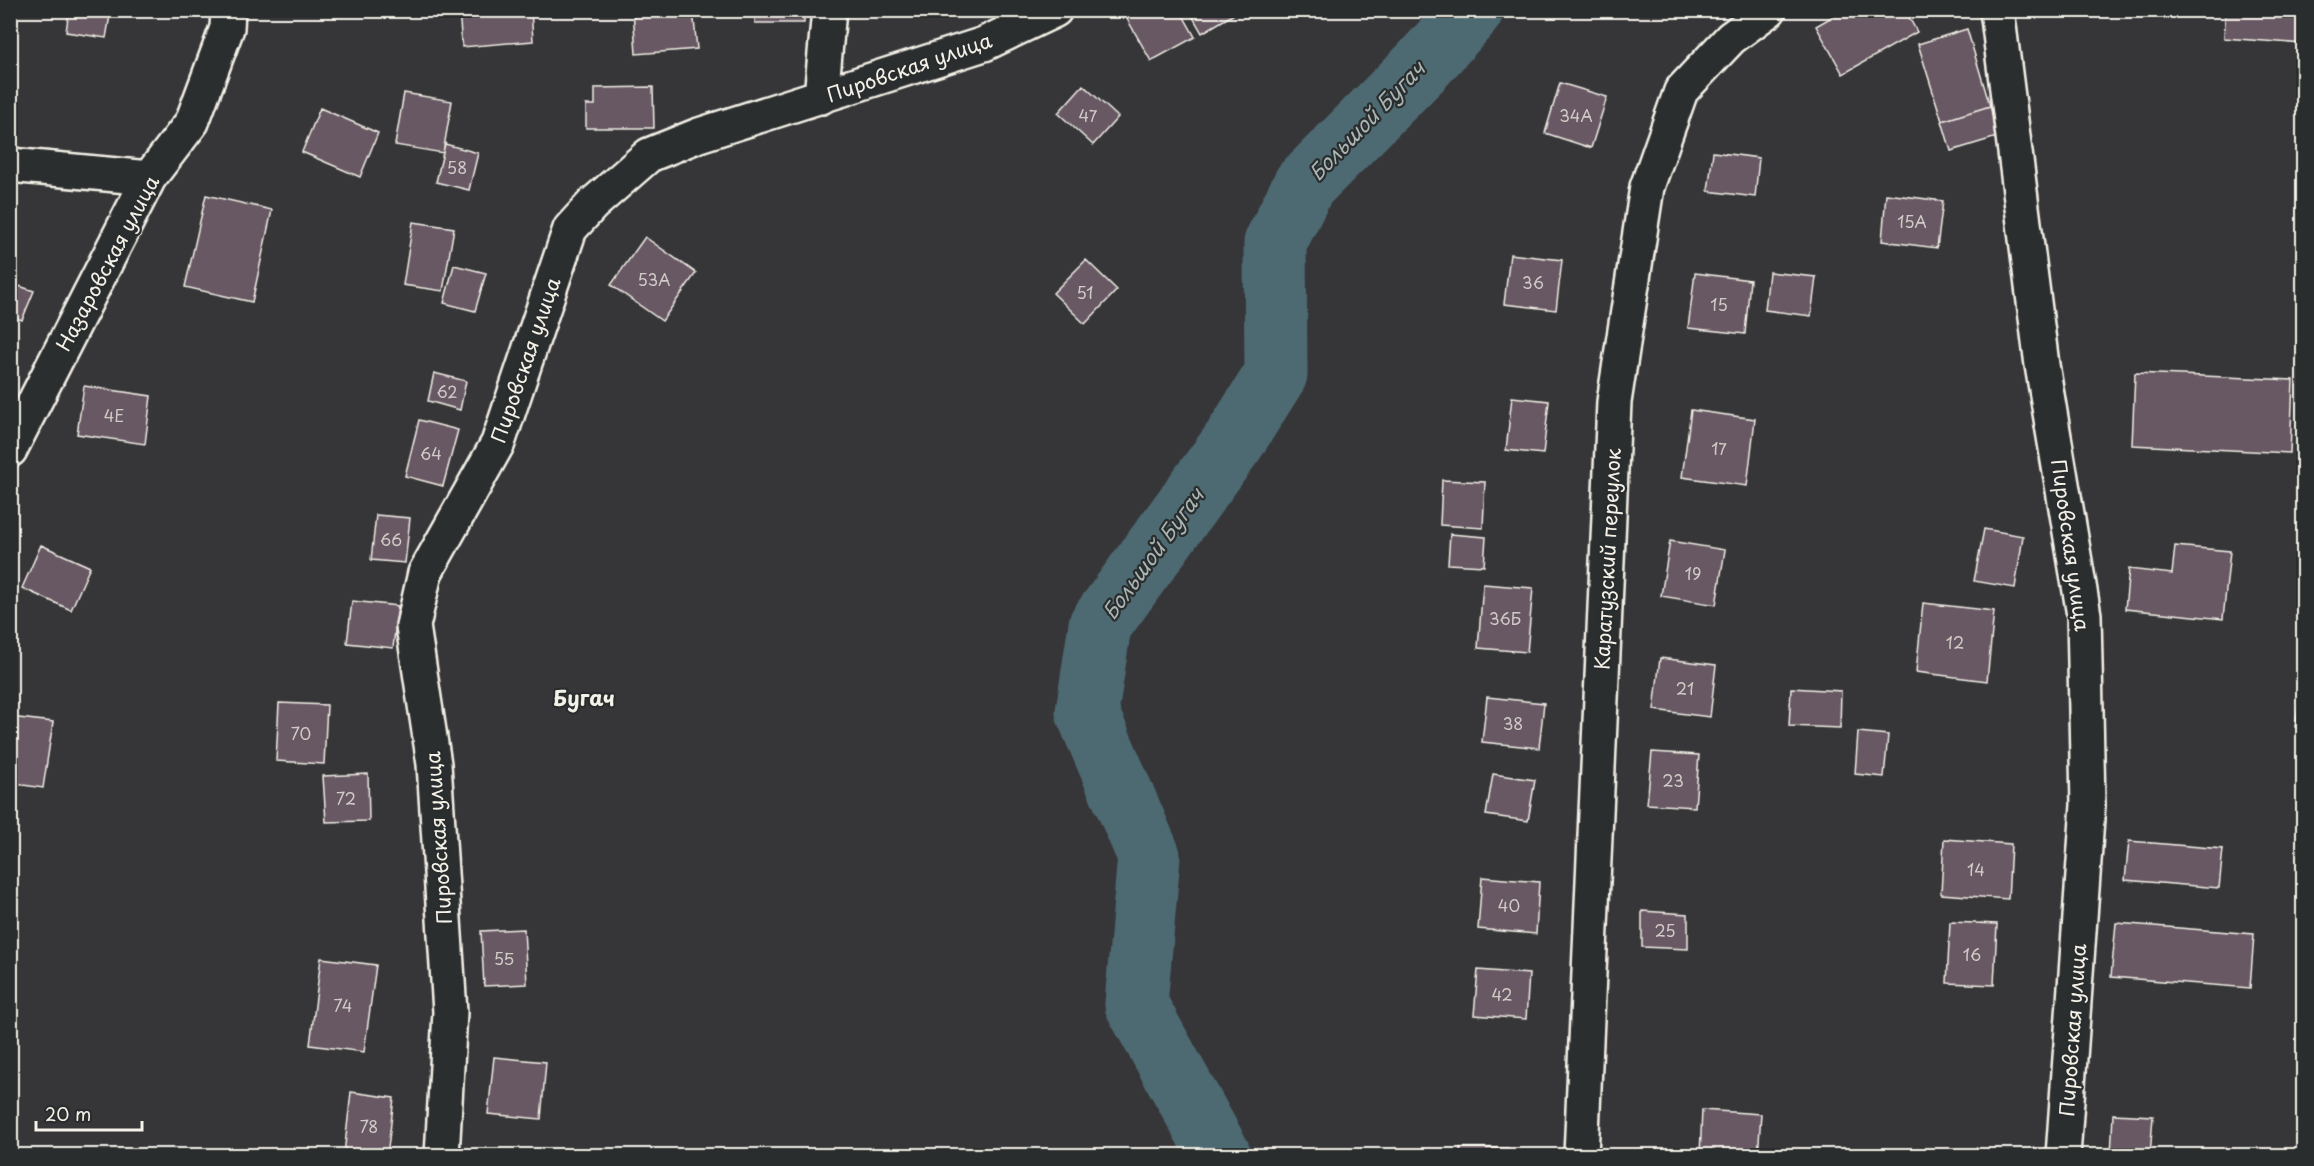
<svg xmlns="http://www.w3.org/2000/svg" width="2314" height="1166" font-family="'Playpen Sans',sans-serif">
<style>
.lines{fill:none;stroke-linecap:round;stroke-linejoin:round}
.river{stroke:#4e6b72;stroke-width:63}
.building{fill:#675863;stroke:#f4f1e8;stroke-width:1.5}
.minor-casing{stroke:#f4f1e8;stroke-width:38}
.minor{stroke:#2a2d2e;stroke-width:33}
.labels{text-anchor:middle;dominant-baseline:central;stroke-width:4.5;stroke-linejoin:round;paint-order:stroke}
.number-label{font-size:16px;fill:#d1cbc7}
.street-label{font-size:20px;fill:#f4f1e8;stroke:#2a2d2e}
.water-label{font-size:21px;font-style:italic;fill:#a9b5b3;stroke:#2a2d2e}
.neighbourhood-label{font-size:21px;font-weight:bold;fill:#f4f1e8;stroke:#2a2d2e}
</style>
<rect width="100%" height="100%" fill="#363639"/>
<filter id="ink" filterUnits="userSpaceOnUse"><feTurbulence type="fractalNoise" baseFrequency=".0167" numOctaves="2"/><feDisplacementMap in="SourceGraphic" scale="12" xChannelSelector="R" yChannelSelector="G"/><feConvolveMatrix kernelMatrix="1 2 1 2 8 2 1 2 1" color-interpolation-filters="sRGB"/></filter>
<g filter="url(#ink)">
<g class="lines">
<!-- river -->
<path class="river" d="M 1220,1156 L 1136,1004 L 1149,856 L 1087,712 L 1100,625 L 1234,441 L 1276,374 L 1275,243 L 1304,185 L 1423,65 L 1472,10"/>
</g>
<!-- building -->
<path class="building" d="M 69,10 L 111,10 L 106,38 L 66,32 Z
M 459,10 L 531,10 L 533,41 L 462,47 Z
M 633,10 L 693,10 L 697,49 L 636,54 Z
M 755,10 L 804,10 L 804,23 L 755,23 Z
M 1137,10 L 1180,10 L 1195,37 L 1151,61 L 1126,17 Z
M 1189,10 L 1241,10 L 1202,33 Z
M 1844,10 L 1905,10 L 1917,32 L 1843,74 L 1816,26 Z
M 2226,10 L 2304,10 L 2304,44 L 2224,38 Z
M 1967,29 L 1990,106 L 1942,121 L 1918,44 Z
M 1560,83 L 1607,97 L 1591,148 L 1545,133 Z
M 1083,85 L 1118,117 L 1093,145 L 1058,113 Z
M 653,87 L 654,128 L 586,128 L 586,105 L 595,105 L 595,88 Z
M 404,93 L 452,101 L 443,153 L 395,145 Z
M 1990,106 L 2000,136 L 1951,151 L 1942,121 Z
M 320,108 L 378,133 L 360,177 L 302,152 Z
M 445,144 L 478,153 L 469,190 L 436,182 Z
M 1713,152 L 1759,158 L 1755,197 L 1708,191 Z
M 1886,194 L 1943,201 L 1937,248 L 1882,241 Z
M 206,195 L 272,210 L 252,302 L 185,287 Z
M 413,222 L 454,228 L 443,291 L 403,285 Z
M 645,237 L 696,273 L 662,321 L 611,285 Z
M 1510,254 L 1562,260 L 1556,310 L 1504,304 Z
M 1086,260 L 1117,290 L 1085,324 L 1053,293 Z
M 454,265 L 486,273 L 475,311 L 444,303 Z
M 1769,272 L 1816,277 L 1811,316 L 1765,310 Z
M 1695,273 L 1750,280 L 1745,334 L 1688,328 Z
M 10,283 L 34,291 L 22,320 L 10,316 Z
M 434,373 L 466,381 L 460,410 L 428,401 Z
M 2135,373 L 2293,380 L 2290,453 L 2132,445 Z
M 84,386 L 151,396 L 145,444 L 77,434 Z
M 1512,397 L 1549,401 L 1543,454 L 1506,450 Z
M 1691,410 L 1755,419 L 1747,486 L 1682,477 Z
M 419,420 L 458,430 L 443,486 L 405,476 Z
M 1442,480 L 1485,482 L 1483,528 L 1440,525 Z
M 376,515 L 410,518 L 405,563 L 371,560 Z
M 1984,529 L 2023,536 L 2015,588 L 1974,581 Z
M 1450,534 L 1486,537 L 1484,566 L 1448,564 Z
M 1670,541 L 1725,550 L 1716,605 L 1661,596 Z
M 41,545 L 90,567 L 71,610 L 22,588 Z
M 2175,546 L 2230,551 L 2223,619 L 2125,609 L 2129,569 L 2172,574 Z
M 1483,584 L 1533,588 L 1527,652 L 1478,648 Z
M 352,601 L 398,606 L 393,648 L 347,643 Z
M 1923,603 L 1994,611 L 1987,681 L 1916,672 Z
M 1660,658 L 1716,665 L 1710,717 L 1654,710 Z
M 2304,677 L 2304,729 L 2295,727 Z
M 1791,688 L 1841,691 L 1840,728 L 1789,726 Z
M 1487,697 L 1544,703 L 1539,748 L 1482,742 Z
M 279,703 L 327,705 L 324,764 L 276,761 Z
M 10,717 L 53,722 L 43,788 L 10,783 Z
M 1858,732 L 1888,735 L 1884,777 L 1855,774 Z
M 1652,752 L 1699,755 L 1695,807 L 1647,804 Z
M 368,774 L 369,821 L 326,822 L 323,776 Z
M 1493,774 L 1535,780 L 1528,821 L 1486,815 Z
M 1944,839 L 2011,844 L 2008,899 L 1941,894 Z
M 2129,841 L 2223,849 L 2219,888 L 2125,880 Z
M 1482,877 L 1539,882 L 1536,934 L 1478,929 Z
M 1642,911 L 1688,914 L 1688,949 L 1642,947 Z
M 1950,922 L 1997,924 L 1994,985 L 1947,983 Z
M 2116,923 L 2254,934 L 2250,988 L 2111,977 Z
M 524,929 L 527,984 L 484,986 L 481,931 Z
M 321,958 L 376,965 L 364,1052 L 310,1045 Z
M 1478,970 L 1529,974 L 1526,1019 L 1474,1015 Z
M 494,1057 L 546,1062 L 541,1119 L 488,1114 Z
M 351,1092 L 394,1098 L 387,1156 L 344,1154 Z
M 1702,1110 L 1761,1114 L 1758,1156 L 1700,1156 Z
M 2113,1114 L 2153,1116 L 2150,1156 L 2111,1156 Z
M 1460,1148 L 1508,1148 L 1508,1156 L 1460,1156 Z"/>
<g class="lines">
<!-- minor casing -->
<g class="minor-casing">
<path id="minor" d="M 1997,10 L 2042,365 L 2084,615 L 2088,805 L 2063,1156
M 821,97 L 829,10
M 10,165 L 149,178
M 10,450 L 149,178 L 192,122 L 227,28 L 228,10
M 442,1156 L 450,1012 L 434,764 L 413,626 L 425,573 L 498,443 L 570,229 L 593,204 L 649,155 L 699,135 L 984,44 L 1055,10
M 1581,1156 L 1614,402 L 1647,187 L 1681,91 L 1731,38 L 1769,10"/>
</g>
<!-- minor -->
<use href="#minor" class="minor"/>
</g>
</g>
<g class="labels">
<!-- number labels -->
<g class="number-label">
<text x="1088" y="115">47</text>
<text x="1576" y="115">34А</text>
<text x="457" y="167">58</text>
<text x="1912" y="221">15А</text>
<text x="654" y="279">53А</text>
<text x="1533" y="282">36</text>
<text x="1085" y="292">51</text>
<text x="1719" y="304">15</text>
<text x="447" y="391">62</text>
<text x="114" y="415">4Е</text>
<text x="1719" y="448">17</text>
<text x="431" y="453">64</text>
<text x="391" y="539">66</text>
<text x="1693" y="573">19</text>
<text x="1505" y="618">36Б</text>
<text x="1955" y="642">12</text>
<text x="1685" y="688">21</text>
<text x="1513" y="723">38</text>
<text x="301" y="733">70</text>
<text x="1673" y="780">23</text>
<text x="346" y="798">72</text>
<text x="1976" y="869">14</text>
<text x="1509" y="905">40</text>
<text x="1665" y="930">25</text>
<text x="1972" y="954">16</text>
<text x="504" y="958">55</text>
<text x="1502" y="994">42</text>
<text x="343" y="1005">74</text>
<text x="369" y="1126">78</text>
</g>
<!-- street labels -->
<g class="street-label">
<text transform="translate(909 67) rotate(-19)">Пировская улица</text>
<text transform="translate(107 263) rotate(-62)">Назаровская улица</text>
<text transform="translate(525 360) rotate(-71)">Пировская улица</text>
<text transform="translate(2071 545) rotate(82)">Пировская улица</text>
<text transform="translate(1607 559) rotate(-87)">Каратузский переулок</text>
<text transform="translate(438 838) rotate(-94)">Пировская улица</text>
<text transform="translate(2072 1030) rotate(-86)">Пировская улица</text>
</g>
<!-- water labels -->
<g class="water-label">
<text transform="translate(1366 120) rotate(-46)">Большой Бугач</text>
<text transform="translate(1152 553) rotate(-54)">Большой Бугач</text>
</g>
<!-- neighbourhood labels -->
<g class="neighbourhood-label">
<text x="584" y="697">Бугач</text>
</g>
</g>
<!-- margin -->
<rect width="2314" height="1166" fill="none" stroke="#2a2d2e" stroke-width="36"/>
<rect x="18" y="18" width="2278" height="1130" fill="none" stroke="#f4f1e8" stroke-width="2" filter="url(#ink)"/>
<!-- scale -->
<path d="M36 1121v9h106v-9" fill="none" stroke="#f4f1e8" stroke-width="3"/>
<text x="45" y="1121" font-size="18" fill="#f4f1e8" stroke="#2a2d2e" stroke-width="4.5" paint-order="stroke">20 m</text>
</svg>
